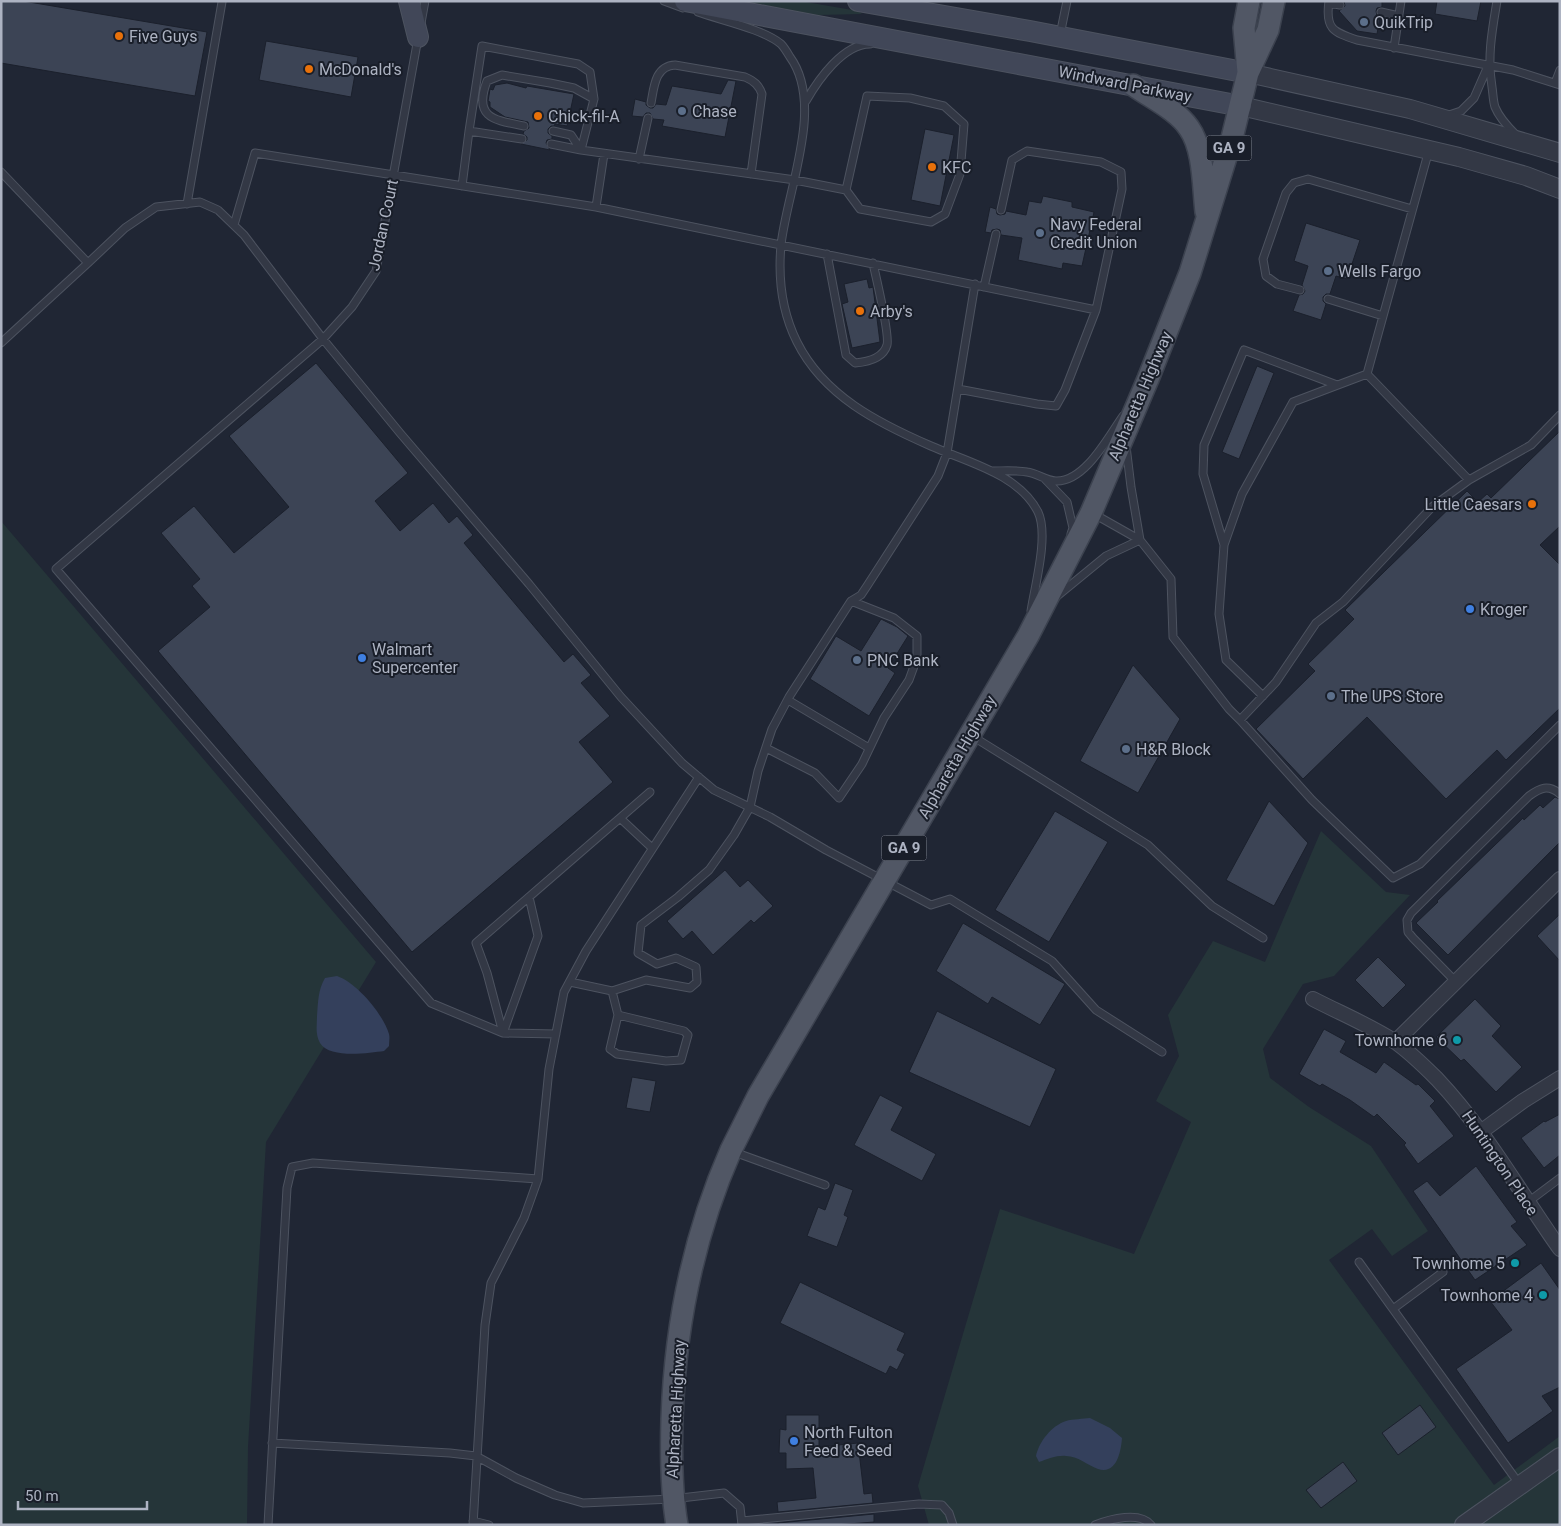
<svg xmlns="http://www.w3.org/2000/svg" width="1561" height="1526" font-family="Roboto,sans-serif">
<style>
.green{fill:#253539}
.water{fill:#34405c}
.building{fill:#3c4455;stroke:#1b202c}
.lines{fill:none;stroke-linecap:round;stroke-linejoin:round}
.service-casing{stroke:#4d5360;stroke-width:9}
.minor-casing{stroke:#4d5360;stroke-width:16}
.tertiary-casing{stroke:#4d5360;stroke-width:20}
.secondary-casing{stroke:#4d5360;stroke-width:22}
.primary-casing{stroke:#3c424f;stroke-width:24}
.service{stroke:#333845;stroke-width:7}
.minor{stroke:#333845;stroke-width:14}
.tertiary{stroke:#333845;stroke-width:18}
.secondary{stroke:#414758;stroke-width:20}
.primary{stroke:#515765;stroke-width:21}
.service-dot{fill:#5c6f8a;stroke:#191e29;stroke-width:2}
.food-dot{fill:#e8710a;stroke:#191e29;stroke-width:2}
.shop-dot{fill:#3f7fe0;stroke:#191e29;stroke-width:2}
.culture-dot{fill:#0f9aa8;stroke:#191e29;stroke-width:2}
.labels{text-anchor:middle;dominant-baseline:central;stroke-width:4;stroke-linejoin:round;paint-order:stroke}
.shield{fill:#191e29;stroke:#818694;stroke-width:1}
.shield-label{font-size:15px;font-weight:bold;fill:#adb3c2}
.poi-label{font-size:16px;fill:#adb3c2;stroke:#191e29;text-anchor:start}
.street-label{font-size:16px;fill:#adb3c2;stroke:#191e29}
</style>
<rect width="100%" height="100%" fill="#202634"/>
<!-- green -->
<path class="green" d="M 744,1 L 800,1 L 858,11 L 862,14 L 818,15 Z
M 1,521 L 376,962 L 266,1142 L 248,1447 L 247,1525 L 1,1525 Z
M 1321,831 L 1386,892 L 1410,895 L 1334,976 L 1303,984 L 1263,1049 L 1270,1078 L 1309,1107 L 1371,1146 L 1428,1231 L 1392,1256 L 1372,1229 L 1329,1260 L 1494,1485 L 1560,1436 L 1560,1525 L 929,1525 L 918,1486 L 1000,1209 L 1134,1254 L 1191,1122 L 1156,1101 L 1179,1056 L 1168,1015 L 1213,941 L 1265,962 Z"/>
<!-- water -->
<path class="water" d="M 337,976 C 357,983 383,1014 389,1034 C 390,1038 389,1042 389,1046 L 384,1051 C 368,1053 330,1059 320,1043 C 315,1034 317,1025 317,1016 C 318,1002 318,990 325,978 Z
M 1090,1418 L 1110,1428 L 1122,1438 C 1121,1451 1117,1475 1098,1469 C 1087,1465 1078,1456 1066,1456 C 1057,1455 1048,1459 1039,1462 L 1036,1456 C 1039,1442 1051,1426 1066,1421 C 1073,1419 1083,1419 1090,1418 Z"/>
<!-- building -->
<path class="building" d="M 1,1 L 23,1 L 207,32 L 195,96 L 1,63 Z
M 1344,1 L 1382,1 L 1382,7 L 1377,8 L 1376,11 L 1377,16 L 1380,17 L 1377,34 L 1357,31 L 1339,11 L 1345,6 Z
M 1437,1 L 1481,1 L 1477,21 L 1435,14 Z
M 266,41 L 358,57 L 351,97 L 259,80 Z
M 728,80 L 736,81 L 725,137 L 662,126 L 664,120 L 653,119 L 650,113 L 646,113 L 643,117 L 632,116 L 635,99 L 646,102 L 646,105 L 650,108 L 653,108 L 656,104 L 666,105 L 672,86 L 721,94 Z
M 507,83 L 526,88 L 527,86 L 574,94 L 567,126 L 555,124 L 554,126 L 551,126 L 548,129 L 548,133 L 552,136 L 552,139 L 547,140 L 546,143 L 550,150 L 521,144 L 527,140 L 527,137 L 523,134 L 524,131 L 529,128 L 528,122 L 505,117 L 490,107 L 490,102 L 488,101 L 490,89 L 493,90 L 495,85 Z
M 925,129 L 954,135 L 940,206 L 911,200 Z
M 1043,196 L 1072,202 L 1072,207 L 1094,212 L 1082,266 L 1063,263 L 1062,269 L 1018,260 L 1022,238 L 1001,235 L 1000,230 L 997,229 L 992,230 L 991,233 L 985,232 L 990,207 L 996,209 L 997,214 L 1000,215 L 1005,214 L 1006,211 L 1026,215 L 1029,201 L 1041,203 Z
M 1306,223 L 1360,240 L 1347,279 L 1336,276 L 1330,294 L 1326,294 L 1323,297 L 1323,301 L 1326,304 L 1321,320 L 1293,311 L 1299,295 L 1303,294 L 1305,291 L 1302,285 L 1308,266 L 1294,261 Z
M 867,279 L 869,288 L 873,287 L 880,342 L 852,348 L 842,304 L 848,302 L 844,284 Z
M 316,363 L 408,473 L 375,501 L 400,531 L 433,503 L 449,523 L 457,516 L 473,535 L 464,543 L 564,662 L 573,654 L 591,675 L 581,683 L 610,716 L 579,742 L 613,782 L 412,952 L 158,651 L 210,607 L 192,586 L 200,579 L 161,533 L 194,506 L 234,553 L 289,507 L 229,436 Z
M 1257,366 L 1274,373 L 1239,459 L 1222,452 Z
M 1560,431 L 1560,526 L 1540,545 L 1560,565 L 1560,708 L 1506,760 L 1497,750 L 1446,799 L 1367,717 L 1303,779 L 1256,729 L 1315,671 L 1308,664 L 1354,619 L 1345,610 L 1467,491 L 1478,502 L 1487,494 L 1491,498 Z
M 881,619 L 897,627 L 908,636 L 888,668 L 895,673 L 869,716 L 810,679 L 836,636 L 861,651 Z
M 1133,665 L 1180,719 L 1138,793 L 1080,761 Z
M 1555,797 L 1560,799 L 1560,842 L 1448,955 L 1416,923 L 1438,902 L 1437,901 L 1523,818 L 1524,820 L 1540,805 L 1543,808 Z
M 1269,801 L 1308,843 L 1274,906 L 1226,880 Z
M 1055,811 L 1108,842 L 1049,942 L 995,910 Z
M 725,870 L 740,887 L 748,880 L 773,906 L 754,923 L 751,920 L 713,955 L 692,931 L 683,939 L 667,921 Z
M 1560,914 L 1560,961 L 1537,936 Z
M 963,923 L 1065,984 L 1040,1025 L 992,997 L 988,1004 L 936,971 Z
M 1378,957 L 1406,985 L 1383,1008 L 1355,980 Z
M 1475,999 L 1501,1026 L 1492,1036 L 1522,1067 L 1496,1092 L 1464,1059 L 1461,1061 L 1436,1037 Z
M 937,1011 L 1056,1069 L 1030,1127 L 909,1072 Z
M 1324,1029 L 1346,1041 L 1340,1052 L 1376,1073 L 1384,1062 L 1416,1085 L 1418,1084 L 1435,1101 L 1430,1106 L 1454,1136 L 1418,1164 L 1404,1145 L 1406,1143 L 1377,1114 L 1374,1117 L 1350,1100 L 1322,1084 L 1320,1086 L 1299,1074 Z
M 632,1077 L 656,1081 L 650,1112 L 626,1108 Z
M 880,1095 L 903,1107 L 891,1130 L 936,1154 L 922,1181 L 854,1145 Z
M 1560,1114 L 1560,1155 L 1544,1168 L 1521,1138 L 1544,1121 L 1545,1122 Z
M 1476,1166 L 1517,1222 L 1511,1226 L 1527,1245 L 1475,1280 L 1413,1191 L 1427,1181 L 1440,1196 Z
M 835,1183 L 853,1190 L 844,1215 L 848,1217 L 837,1247 L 807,1236 L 818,1207 L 825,1210 Z
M 1541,1263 L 1560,1290 L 1560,1387 L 1542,1396 L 1553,1411 L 1508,1443 L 1456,1369 L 1512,1330 L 1490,1301 Z
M 800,1282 L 905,1333 L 897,1350 L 905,1354 L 897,1370 L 890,1366 L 886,1374 L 780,1323 Z
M 1420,1405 L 1436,1427 L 1398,1455 L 1382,1433 Z
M 786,1415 L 819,1415 L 819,1447 L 858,1443 L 864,1494 L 872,1493 L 873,1503 L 778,1512 L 777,1502 L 816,1498 L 813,1468 L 786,1469 L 786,1453 L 779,1453 L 780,1429 L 786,1430 Z
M 1343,1462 L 1357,1481 L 1321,1508 L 1306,1490 Z
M 874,1514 L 874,1522 L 835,1525 L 778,1525 L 778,1523 Z"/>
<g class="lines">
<!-- service casing -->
<g class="service-casing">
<path id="service" d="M 664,1 L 683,8
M 1329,1 C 1325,29 1333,32 1357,40 L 1513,70 L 1560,85
M 1497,1 C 1492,31 1487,57 1492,87 C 1493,93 1493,101 1495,107 C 1499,117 1508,127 1516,135
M 1329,3 L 1340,5
M 698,12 C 720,20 763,29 781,44 C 784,47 787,52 790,57 C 825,105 787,190 781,245 C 778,278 782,312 797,342 C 824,396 878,423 931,446 C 967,462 1019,474 1038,512 C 1049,535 1035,585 1031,611
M 1381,12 L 1399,16
M 421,23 L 425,1
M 1060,35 L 1067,1
M 418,38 L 376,271 L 352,307 L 323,339 L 56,569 L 431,1003 L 503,1033 L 538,936 L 529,897
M 1394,48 L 1401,1
M 1555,83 L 1560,70
M 867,96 L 910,98 L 944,106 L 964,124 L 960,174 L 945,214 L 931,222 L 860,209 L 846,190 Z
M 806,101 C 818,80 843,44 870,44
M 651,103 C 654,87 655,66 675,65 L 745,77 C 754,81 759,85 762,94 L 751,174
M 1446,116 L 1461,111 L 1474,98 L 1488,66
M 524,126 C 494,120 473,118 487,81 L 502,75 L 550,83 L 574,88 L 594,99
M 553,131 L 571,135 L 581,150 L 795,180 L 846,190
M 522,139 L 469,131 L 482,46 L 578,64 L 590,72 L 594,99 L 581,150 L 551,144
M 639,159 L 648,118
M 1,172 L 88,263 L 125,228 L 156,207 L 200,202 L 218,210 L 244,235 L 323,339 L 400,433 L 529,584 L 621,697 L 682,763 L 714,790 L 770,817 L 826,850 L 931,905 L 950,899 L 1052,961 L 1096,1010 L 1162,1052
M 462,186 L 469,131
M 187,204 L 222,2
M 596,207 L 604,154
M 234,225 L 255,153 L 596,207 L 1096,310
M 827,254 L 846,355 L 855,363 C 867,362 883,359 887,345 C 890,334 876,278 873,263
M 984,287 L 996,234
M 1300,290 L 1277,284 L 1266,276 L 1263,259 L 1286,193 L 1294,183 L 1308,179 L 1412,209
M 1328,299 L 1383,316
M 1,343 L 88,263
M 1367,374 L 1469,480
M 958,389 L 1037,404 L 1056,406 L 1065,390 L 1096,310 L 1122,189 L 1121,172 L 1101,162 L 1027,151 L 1012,160 L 1001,210
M 1126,446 L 1131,487 L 1140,540
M 992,471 C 1004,471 1016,470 1027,472 C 1037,473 1046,481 1056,481 C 1085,482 1108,437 1123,416
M 1044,478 L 1067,502 L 1073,528 L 1071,534
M 1094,514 L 1140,540 L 1171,579 L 1173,637 L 1229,709 L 1240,720 L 1276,682 L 1316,623 L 1343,602 L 1432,507 L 1469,480 L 1531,445 L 1560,415
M 1224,545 L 1203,474 L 1204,445 L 1244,350 L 1337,385
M 1056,597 L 1106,556 L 1140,540
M 851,601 L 861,595 L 867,586 L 938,476 L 947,453 L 975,284
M 1263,696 L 1226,660 L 1219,614 L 1224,545 L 1242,494 L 1293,402 L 1367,374 L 1429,150
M 788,700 L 869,748
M 1240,720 L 1312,800 L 1393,878 L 1420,864 L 1560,725
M 972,736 L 1148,845 L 1212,906 L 1263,938
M 620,818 L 652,848
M 570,982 L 612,991 L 646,980 L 690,988 L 697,982 L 696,967 L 676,958 L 657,964 L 638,953 L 641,925 L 678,897 L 709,870 L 734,835 L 750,807 L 758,771 L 772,729 L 789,697 L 851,601 L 894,618 L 917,636 L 917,658 L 909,680 L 884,718 L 862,764 L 839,798 L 815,773 L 766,748
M 1456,982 L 1413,938 L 1408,932 L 1407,920 L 1411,913 L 1529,796 C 1540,788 1548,784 1560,794
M 612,991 L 618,1015 L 610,1049 L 617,1054 L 666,1061 L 681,1060 L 688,1035 L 684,1031 L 618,1015
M 556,1034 L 503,1033 L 487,973 L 476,943 L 650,792
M 734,1152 L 825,1185
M 1528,1202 L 1560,1178
M 1359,1262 L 1520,1485
M 1393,1309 L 1443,1272
M 272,1443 L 450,1453 L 476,1456 L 516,1478 L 555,1495 L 583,1503 L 672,1499 L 724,1493 L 740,1507 L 742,1525
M 473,1521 L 489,1525
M 742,1521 L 919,1504 L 942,1505 L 949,1513 L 953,1525
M 268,1525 L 287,1188 L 292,1167 L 313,1163 L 538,1179
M 473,1525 L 485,1325 L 491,1283 L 524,1218 L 538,1179 L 549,1069 L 564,992 L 586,951 L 699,777
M 1095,1525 C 1110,1519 1140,1511 1151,1525"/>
</g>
<!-- minor casing -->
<g class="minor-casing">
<path id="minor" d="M 1313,999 C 1340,1013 1369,1025 1394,1041 C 1410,1052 1424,1066 1437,1079 C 1486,1131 1519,1191 1560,1249
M 1395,1042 L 1560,879
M 1482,1131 L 1523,1101 L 1560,1078"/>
</g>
<!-- tertiary casing -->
<g class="tertiary-casing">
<path id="tertiary" d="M 1248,73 L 1410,109 L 1560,153
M 1241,106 L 1459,157 L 1526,176 L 1560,189
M 1464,1525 L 1560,1457"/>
</g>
<!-- secondary casing -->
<g class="secondary-casing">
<path id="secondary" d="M 409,1 L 418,37
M 685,1 L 1241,106
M 858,1 L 1030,31 L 1248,73"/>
</g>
<!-- primary casing -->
<g class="primary-casing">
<path id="primary" d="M 1248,72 L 1244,28 L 1249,1
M 1133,85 C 1151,98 1177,110 1189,128 C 1204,149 1203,187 1206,212
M 677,1525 C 671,1490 671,1454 672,1419 C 675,1327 694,1234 731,1150 C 740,1132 749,1114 758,1096 L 1028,636 L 1091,513 L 1148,379 L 1190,273 L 1232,138 L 1248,73 L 1268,30 L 1274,1"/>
</g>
<!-- service -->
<use href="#service" class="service"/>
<!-- minor -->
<use href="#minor" class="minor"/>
<!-- tertiary -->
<use href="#tertiary" class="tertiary"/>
<!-- secondary -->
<use href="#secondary" class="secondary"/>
<!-- primary -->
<use href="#primary" class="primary"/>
</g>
<!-- markers -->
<g class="service-dot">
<circle cx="1364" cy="22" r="5"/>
<circle cx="682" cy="111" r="5"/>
<circle cx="1040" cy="233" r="5"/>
<circle cx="1328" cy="271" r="5"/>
<circle cx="857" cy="660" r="5"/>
<circle cx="1331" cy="696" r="5"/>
<circle cx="1126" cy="749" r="5"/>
</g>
<g class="food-dot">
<circle cx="119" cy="36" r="5"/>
<circle cx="309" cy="69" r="5"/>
<circle cx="538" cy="116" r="5"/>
<circle cx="932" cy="167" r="5"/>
<circle cx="860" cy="311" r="5"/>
<circle cx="1532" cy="504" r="5"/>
</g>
<g class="shop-dot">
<circle cx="1470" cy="609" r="5"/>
<circle cx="362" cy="658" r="5"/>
<circle cx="794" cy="1441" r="5"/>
</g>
<g class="culture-dot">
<circle cx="1457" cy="1040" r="5"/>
<circle cx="1515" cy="1263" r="5"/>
<circle cx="1543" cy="1295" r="5"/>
</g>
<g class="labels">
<!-- shield labels -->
<g class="shield">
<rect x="1206.5" y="135.5" width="45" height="25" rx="4"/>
<rect x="881.5" y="835.5" width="45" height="25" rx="4"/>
</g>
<g class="shield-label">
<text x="1229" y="148">GA 9</text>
<text x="904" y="848">GA 9</text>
</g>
<!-- poi labels -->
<g class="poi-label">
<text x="1374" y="22">QuikTrip</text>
<text x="129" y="36">Five Guys</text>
<text x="319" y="69">McDonald's</text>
<text x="692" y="111">Chase</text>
<text x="548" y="116">Chick-fil-A</text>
<text x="942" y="167">KFC</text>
<text x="1050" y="224">Navy Federal<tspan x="1050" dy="18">Credit Union</tspan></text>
<text x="1338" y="271">Wells Fargo</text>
<text x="870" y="311">Arby's</text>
<text x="1522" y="504" text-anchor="end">Little Caesars</text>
<text x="1480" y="609">Kroger</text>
<text x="372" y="649">Walmart<tspan x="372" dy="18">Supercenter</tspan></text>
<text x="867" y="660">PNC Bank</text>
<text x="1341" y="696">The UPS Store</text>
<text x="1136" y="749">H&amp;R Block</text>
<text x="1447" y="1040" text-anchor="end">Townhome 6</text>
<text x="1505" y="1263" text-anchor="end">Townhome 5</text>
<text x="1533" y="1295" text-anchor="end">Townhome 4</text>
<text x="804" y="1432">North Fulton<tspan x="804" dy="18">Feed &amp; Seed</tspan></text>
</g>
<!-- street labels -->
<g class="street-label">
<text transform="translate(1125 84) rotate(11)">Windward Parkway</text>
<text transform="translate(383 225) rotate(-78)">Jordan Court</text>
<text transform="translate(1140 396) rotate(-67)">Alpharetta Highway</text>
<text transform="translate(957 757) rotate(-60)">Alpharetta Highway</text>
<text transform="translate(1500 1163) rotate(56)">Huntington Place</text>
<text transform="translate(676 1409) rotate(-87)">Alpharetta Highway</text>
</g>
</g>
<!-- border -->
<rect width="1561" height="1526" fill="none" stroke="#adb3c2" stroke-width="5"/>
<!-- scale -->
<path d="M18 1501v8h129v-8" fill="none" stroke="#adb3c2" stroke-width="2.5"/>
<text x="25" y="1501" font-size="15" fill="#adb3c2" stroke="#191e29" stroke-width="4" paint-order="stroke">50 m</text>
</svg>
